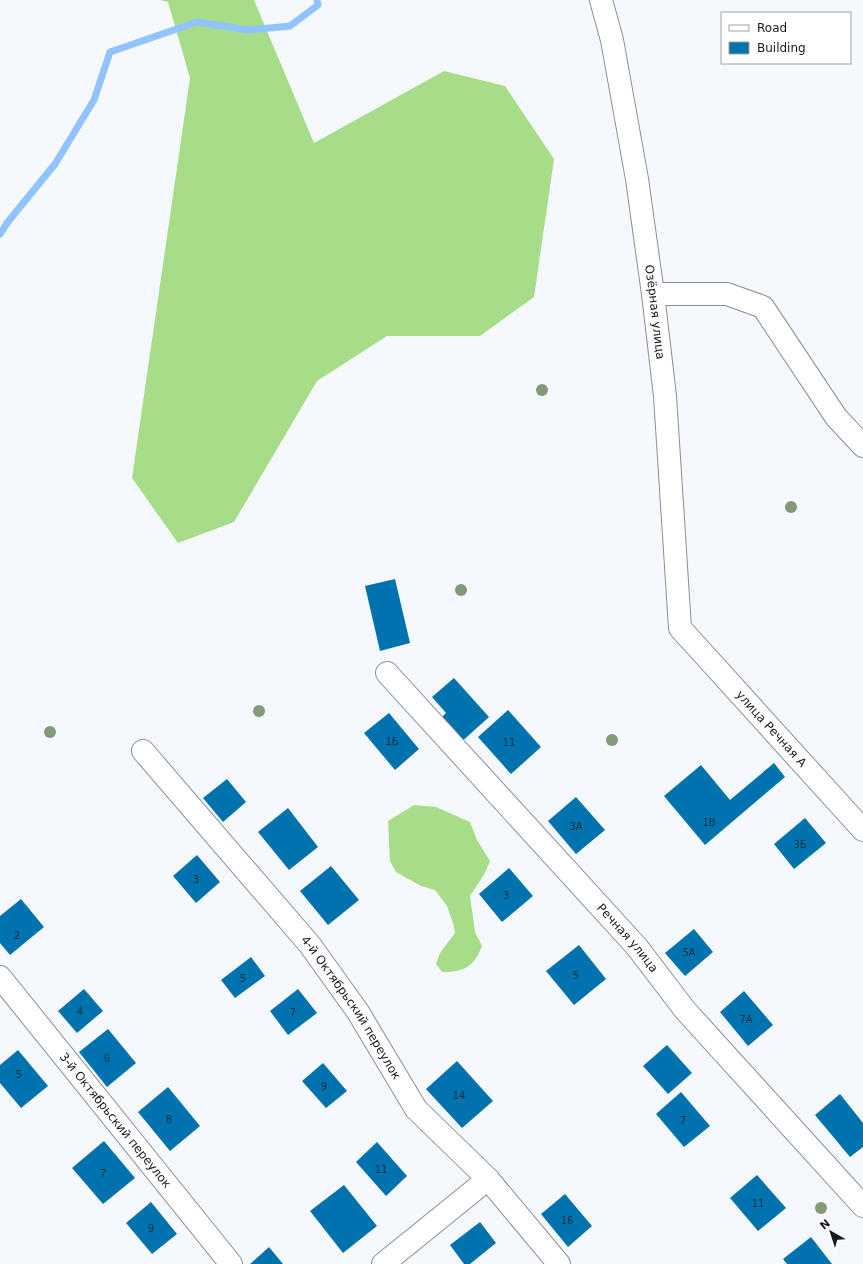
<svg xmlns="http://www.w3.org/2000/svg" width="863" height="1264" font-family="'DejaVu Sans',sans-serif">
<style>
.forest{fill:#a7dc88}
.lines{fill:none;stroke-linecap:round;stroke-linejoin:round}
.stream{stroke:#91c4ff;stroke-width:7}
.building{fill:#0073ae}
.minor-casing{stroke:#8b8f92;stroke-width:24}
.minor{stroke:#fff;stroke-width:22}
.tree{fill:#84987a}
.labels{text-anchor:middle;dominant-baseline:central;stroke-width:3;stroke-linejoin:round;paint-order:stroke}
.number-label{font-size:10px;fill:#11303f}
.street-label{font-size:12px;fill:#17191a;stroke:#fff}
</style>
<rect width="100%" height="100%" fill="#f5f9fd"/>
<!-- forest -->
<path class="forest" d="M 160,0 L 254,0 L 314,143 L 444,71 L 505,86 L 554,159 L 534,297 L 480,336 L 387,336 L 317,381 L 234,522 L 178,543 L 132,478 L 190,78 L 168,2 Z
M 414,805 L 436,807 L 470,822 L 477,840 L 490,861 L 485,873 L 470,896 L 475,932 L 482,946 C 474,967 464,972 442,972 L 436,964 L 440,953 L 455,933 L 453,923 L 447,906 L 435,890 L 421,886 L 396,872 L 390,861 L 388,821 Z"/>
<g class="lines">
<!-- stream -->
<path class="stream" d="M 0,234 L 7,223 L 55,164 L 94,100 L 110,52 L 197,22 L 248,30 L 290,26 L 318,5 L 317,0"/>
</g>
<!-- building -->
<path class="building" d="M 395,579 L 410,643 L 380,651 L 365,586 Z
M 454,678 L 489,717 L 459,744 L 438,721 L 446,713 L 432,697 Z
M 508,710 L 541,747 L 511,774 L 478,737 Z
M 389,713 L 419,749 L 395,770 L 364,733 Z
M 774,763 L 785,777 L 705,845 L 664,796 L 701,765 L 730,800 Z
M 227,779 L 246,802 L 223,822 L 203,798 Z
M 576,797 L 605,830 L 576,854 L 548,821 Z
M 288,808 L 318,847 L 289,870 L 258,832 Z
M 805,818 L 826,843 L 794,869 L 774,844 Z
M 197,855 L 220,882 L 196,903 L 173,876 Z
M 331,866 L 359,900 L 328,925 L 300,891 Z
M 509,868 L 533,896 L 502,922 L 479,894 Z
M 21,899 L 44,927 L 10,955 L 0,943 L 0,916 Z
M 694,929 L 713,952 L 685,976 L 665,953 Z
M 579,945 L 606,979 L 574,1005 L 546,971 Z
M 251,957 L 265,976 L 235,998 L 221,980 Z
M 84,989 L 103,1011 L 77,1033 L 58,1011 Z
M 298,989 L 317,1013 L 288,1035 L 270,1011 Z
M 744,991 L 773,1025 L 748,1046 L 720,1012 Z
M 108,1029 L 136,1063 L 107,1087 L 79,1052 Z
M 667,1045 L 692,1073 L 668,1094 L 643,1066 Z
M 18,1050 L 48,1086 L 21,1108 L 0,1083 L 0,1065 Z
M 457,1061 L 493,1101 L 462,1128 L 426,1089 Z
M 323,1063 L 347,1091 L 326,1108 L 302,1081 Z
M 168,1087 L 200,1126 L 170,1151 L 138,1112 Z
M 681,1092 L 710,1126 L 684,1147 L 656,1114 Z
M 840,1094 L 863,1123 L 863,1147 L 850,1157 L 815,1115 Z
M 104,1141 L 135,1178 L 103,1204 L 72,1168 Z
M 377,1142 L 407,1176 L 386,1196 L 356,1162 Z
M 757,1175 L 786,1208 L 758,1231 L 730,1198 Z
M 344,1185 L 377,1226 L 343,1253 L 310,1211 Z
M 565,1194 L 592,1226 L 568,1247 L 541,1214 Z
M 151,1202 L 177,1234 L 152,1254 L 126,1223 Z
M 480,1222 L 496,1243 L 470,1264 L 464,1264 L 450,1245 Z
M 811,1237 L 832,1264 L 787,1264 L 783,1259 Z
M 269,1247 L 283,1264 L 250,1264 Z"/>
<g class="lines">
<!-- minor casing -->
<g class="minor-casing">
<g id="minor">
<path id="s1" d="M 601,0 L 612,40 L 637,179 L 653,294 L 665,396 L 680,628 L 863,830"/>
<path d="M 653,294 L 727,294 L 763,307 L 836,417 L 863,446"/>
<path id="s2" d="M 387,673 L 637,947 L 685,1010 L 863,1206"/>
<path id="s3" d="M 143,751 L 310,945 L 358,1012 L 416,1109 L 488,1179 L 559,1264"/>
<path id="s4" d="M 0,977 L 231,1264"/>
<path d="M 383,1264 L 488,1179"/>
</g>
</g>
<!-- minor -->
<use href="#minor" class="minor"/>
</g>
<!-- trees -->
<g class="tree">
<circle cx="542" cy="390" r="6"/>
<circle cx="791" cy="507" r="6"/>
<circle cx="461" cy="590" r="6"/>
<circle cx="259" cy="711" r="6"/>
<circle cx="50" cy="732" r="6"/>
<circle cx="612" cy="740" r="6"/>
<circle cx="821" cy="1208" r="6"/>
</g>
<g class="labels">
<!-- number labels -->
<g class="number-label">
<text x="392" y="741">1Б</text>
<text x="509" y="742">11</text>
<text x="709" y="822">1В</text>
<text x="576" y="826">3А</text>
<text x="800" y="844">3Б</text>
<text x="196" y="879">3</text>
<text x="506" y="895">3</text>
<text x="17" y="935">2</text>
<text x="689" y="952">5А</text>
<text x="576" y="975">5</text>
<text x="243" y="978">5</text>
<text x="80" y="1011">4</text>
<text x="293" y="1012">7</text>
<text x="746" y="1019">7А</text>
<text x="107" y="1058">6</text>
<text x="19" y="1074">5</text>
<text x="324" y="1086">9</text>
<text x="459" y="1095">14</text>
<text x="169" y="1119">8</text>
<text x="683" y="1120">7</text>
<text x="381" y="1169">11</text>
<text x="103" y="1173">7</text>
<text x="758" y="1203">11</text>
<text x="567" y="1220">16</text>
<text x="151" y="1228">9</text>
</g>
<!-- street labels -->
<g class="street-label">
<text stroke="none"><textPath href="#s1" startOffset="317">Озёрная улица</textPath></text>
<text stroke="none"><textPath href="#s1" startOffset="770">улица Речная А</textPath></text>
<text stroke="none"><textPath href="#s2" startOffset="358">Речная улица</textPath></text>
<text stroke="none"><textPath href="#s3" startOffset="331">4-й Октябрьский переулок</textPath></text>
<text stroke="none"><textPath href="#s4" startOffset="184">3-й Октябрьский переулок</textPath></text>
</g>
</g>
<!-- legend -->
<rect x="721" y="12" width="130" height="52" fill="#ffffff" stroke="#a2a3a3"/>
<rect x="729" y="25" width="20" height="6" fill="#ffffff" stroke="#a2a3a3"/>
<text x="757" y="32" font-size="12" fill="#17191a">Road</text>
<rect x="729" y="42" width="20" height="12" fill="#0073ae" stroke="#a2a3a3"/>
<text x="757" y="52" font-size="12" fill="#17191a">Building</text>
<!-- north arrow -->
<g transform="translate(831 1232) rotate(321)" stroke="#ffffff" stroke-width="3" paint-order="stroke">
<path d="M0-3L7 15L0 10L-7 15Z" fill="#17191a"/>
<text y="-6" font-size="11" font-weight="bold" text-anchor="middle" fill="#17191a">N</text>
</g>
</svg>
